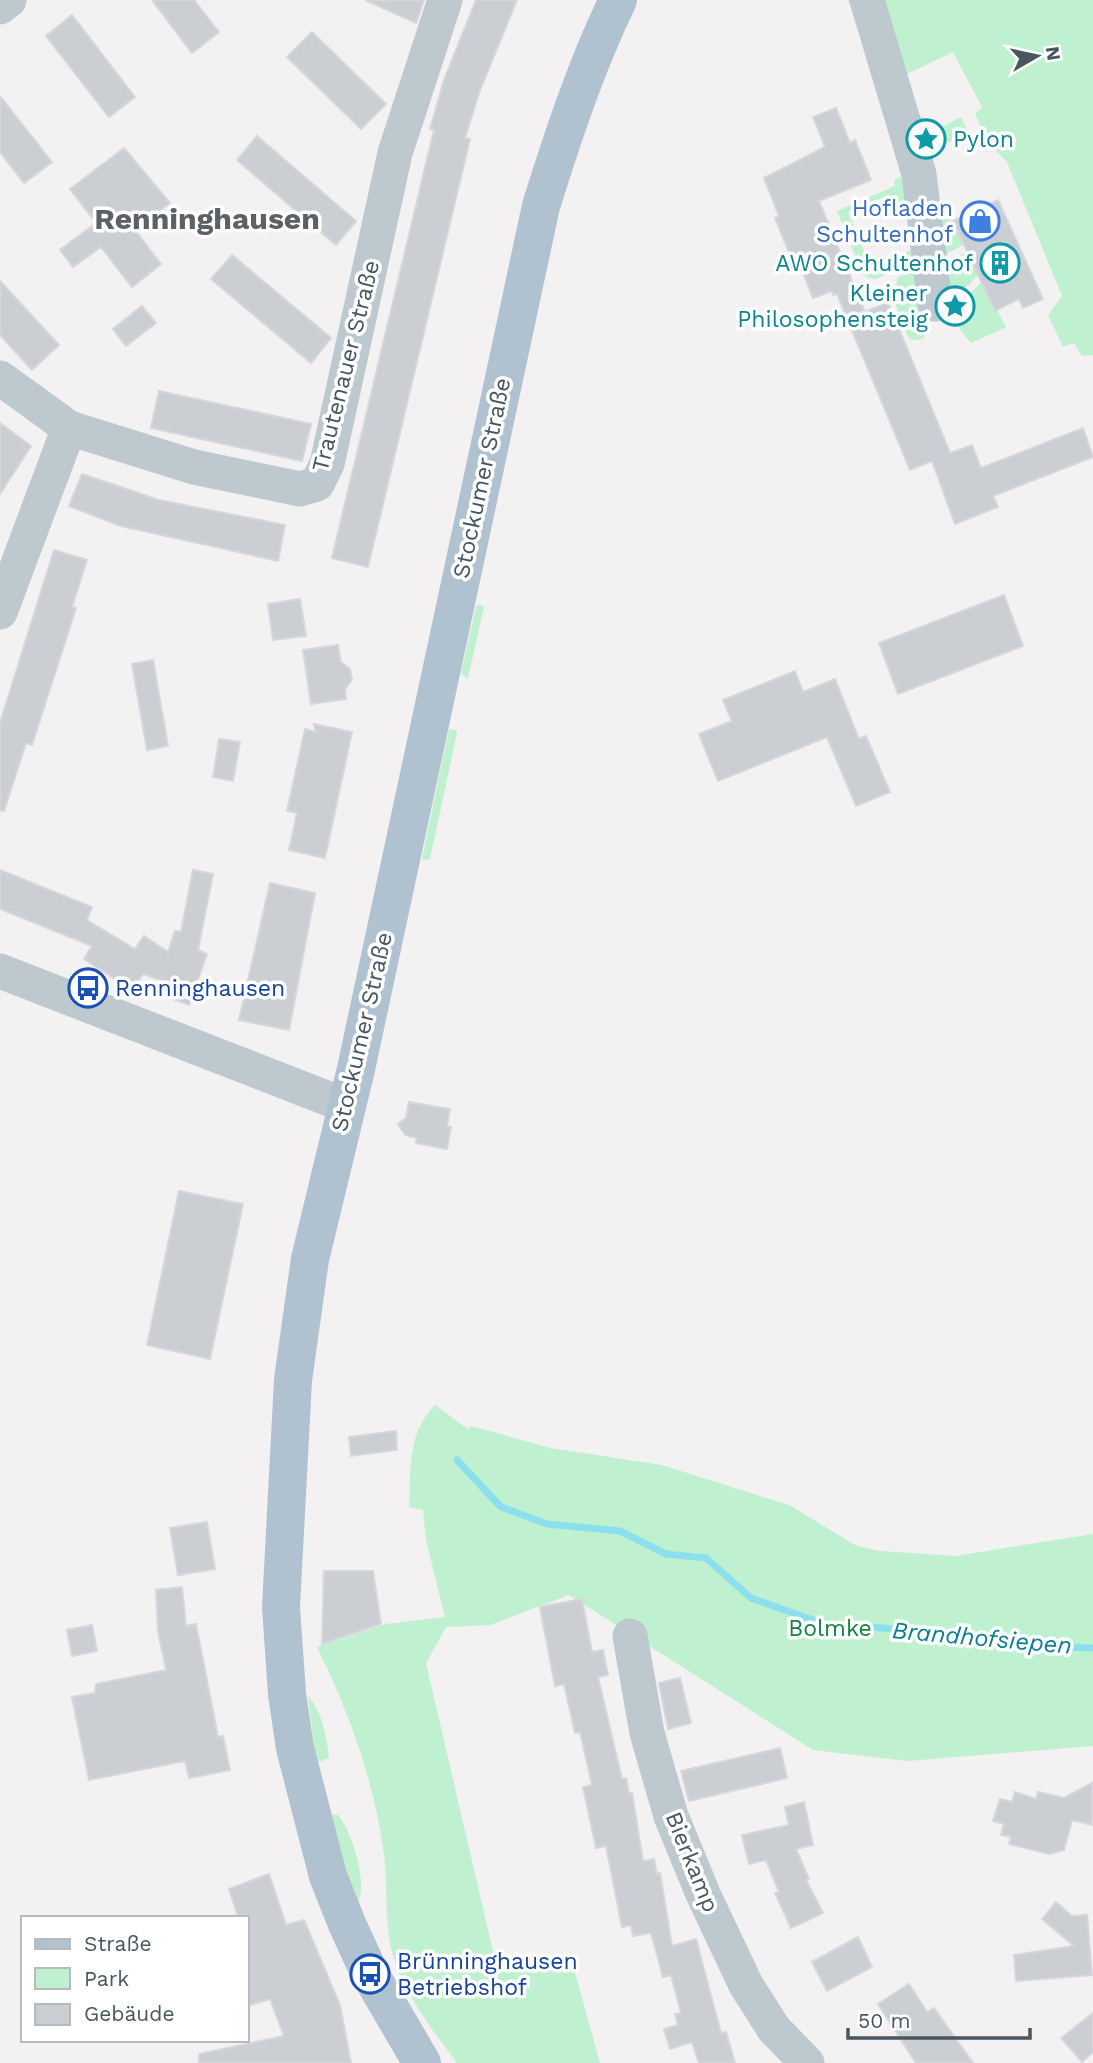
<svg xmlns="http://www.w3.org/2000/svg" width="1093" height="2063" font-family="'Work Sans',sans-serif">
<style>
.green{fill:#bff0cf}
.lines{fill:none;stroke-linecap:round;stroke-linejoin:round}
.stream{stroke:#8ce0ed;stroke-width:7}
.building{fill:#cbced3;stroke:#d5d7dc;stroke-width:2}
.minor{stroke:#bec9cf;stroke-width:35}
.major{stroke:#b0c2cf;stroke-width:38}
.labels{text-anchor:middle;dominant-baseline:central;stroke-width:7;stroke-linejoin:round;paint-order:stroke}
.culture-label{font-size:23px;fill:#0d838f;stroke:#fff;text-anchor:end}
.shop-label{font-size:23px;fill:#366cbe;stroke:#fff;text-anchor:end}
.street-label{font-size:23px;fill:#48565e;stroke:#fff}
.transit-label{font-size:23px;fill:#164399;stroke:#fff;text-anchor:start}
.park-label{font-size:23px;fill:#168244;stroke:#fff}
.water-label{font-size:24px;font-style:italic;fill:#0c7d8f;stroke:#fff}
.district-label{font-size:30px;font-weight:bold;fill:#5d6166;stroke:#fff}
</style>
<rect width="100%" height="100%" fill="#f3f1f1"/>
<!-- green -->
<path class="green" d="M 848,0 L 1093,0 L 1093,355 L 1082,356 L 1074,343 L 1063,347 L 1048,315 L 1062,296 L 1007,162 L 989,143 L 975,114 L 982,107 L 953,52 L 905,75 L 853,14 Z
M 922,116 L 931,133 L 961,117 L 968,132 L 929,152 L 914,120 Z
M 909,173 L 913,208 L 897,212 L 889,195 L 848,212 L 871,267 L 911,250 L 909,228 L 918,261 L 876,279 L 868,278 L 863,274 L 837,211 L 895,186 L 894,180 Z
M 946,210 L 965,244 L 940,257 L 934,216 Z
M 968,252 L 978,275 L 969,285 L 951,295 L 943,263 Z
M 915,270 C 922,290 935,319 923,339 L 912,340 L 907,335 L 893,297 L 898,277 Z
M 982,282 L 1006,327 L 971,343 L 953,321 L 947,303 L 970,293 Z
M 480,604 L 484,607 L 468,678 L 461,674 L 476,606 Z
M 449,729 L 456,730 L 457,733 L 430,859 L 424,860 L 422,858 Z
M 435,1405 L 468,1429 L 471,1426 L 550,1448 L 662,1465 L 789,1505 L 857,1546 L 880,1551 L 956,1556 L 1093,1534 L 1093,1746 L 907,1761 L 813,1750 L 569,1595 L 490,1625 L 446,1627 L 426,1663 L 495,1960 L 571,1958 L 600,2063 L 457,2063 C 434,2032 405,1995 394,1959 C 383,1925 389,1883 383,1848 C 373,1777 348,1710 317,1647 L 386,1624 L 445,1617 L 426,1540 L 423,1510 L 409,1507 C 411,1470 407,1433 435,1405 Z
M 308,1696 C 322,1710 327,1739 329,1758 L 316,1763 Z
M 333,1815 L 338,1815 C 352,1831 368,1884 358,1902 L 353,1902 L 327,1817 Z"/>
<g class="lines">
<!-- stream -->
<path class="stream" d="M 457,1460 L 501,1507 L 547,1524 L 620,1531 L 666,1554 L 706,1558 L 751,1598 L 824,1624 L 938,1632 L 1019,1645 L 1093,1648"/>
</g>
<!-- building -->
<path class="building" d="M 152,0 L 194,0 L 219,32 L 192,53 Z
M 365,0 L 424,0 L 416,23 Z
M 476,0 L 517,0 L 480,90 L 465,138 L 470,139 L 368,567 L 332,558 L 434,130 L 430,129 L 444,80 Z
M 72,15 L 135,97 L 109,117 L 46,36 Z
M 312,32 L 386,104 L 361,129 L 287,57 Z
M 0,96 L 52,162 L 24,183 L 0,152 Z
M 836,108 L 850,143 L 855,140 L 871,180 L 819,201 L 865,312 L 888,302 L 950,453 L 972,445 L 981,468 L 1083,428 L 1093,457 L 993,496 L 998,507 L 955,524 L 932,461 L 910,470 L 837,294 L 833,295 L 832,291 L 813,298 L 800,265 L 795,267 L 775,218 L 779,216 L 764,178 L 825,147 L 813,117 Z
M 257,136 L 356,221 L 336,245 L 237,160 Z
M 124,148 L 170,203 L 135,230 L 161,264 L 132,287 L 101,247 L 73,267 L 60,250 L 96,223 L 70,189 Z
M 998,200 L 1043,299 L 1023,308 L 1019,299 L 995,311 L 953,221 Z
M 232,255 L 331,338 L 311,363 L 211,279 Z
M 0,281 L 59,345 L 32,370 L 0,335 Z
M 142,306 L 156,323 L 126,346 L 113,329 Z
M 159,391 L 311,424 L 302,461 L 151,428 Z
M 0,423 L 31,446 L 0,494 Z
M 82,474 L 159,500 L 285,525 L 278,561 L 121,526 L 69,506 Z
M 54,550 L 87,560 L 72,607 L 76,608 L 32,745 L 26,743 L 4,811 L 0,810 L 0,723 Z
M 1004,595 L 1023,646 L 898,694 L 879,643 Z
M 300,599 L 306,636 L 273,640 L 268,604 Z
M 338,645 L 341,662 L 350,669 L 352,680 L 345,689 L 346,699 L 311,704 L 303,650 Z
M 153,660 L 168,746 L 147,750 L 132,664 Z
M 795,671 L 803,692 L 835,679 L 859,739 L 866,736 L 890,792 L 856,806 L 827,737 L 718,781 L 699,734 L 732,721 L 723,700 Z
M 314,724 L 352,732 L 325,858 L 289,850 L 297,813 L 287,811 L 305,729 L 316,732 Z
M 219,739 L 240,742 L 233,781 L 213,777 Z
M 0,870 L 92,907 L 87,920 L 135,949 L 144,936 L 168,952 L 175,931 L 181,932 L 193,870 L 213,874 L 198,950 L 207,954 L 189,1005 L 170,998 L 175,985 L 143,974 L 132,990 L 84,959 L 92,946 L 0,909 Z
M 270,883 L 315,893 L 289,1030 L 239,1020 Z
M 409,1102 L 450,1109 L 447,1126 L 451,1127 L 447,1149 L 416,1143 L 417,1138 L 405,1135 L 398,1124 L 406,1118 Z
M 179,1191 L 243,1204 L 210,1359 L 147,1345 Z
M 396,1431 L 397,1450 L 351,1456 L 349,1437 Z
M 207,1522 L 215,1569 L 178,1575 L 170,1528 Z
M 324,1571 L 373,1571 L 381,1624 L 322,1644 Z
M 182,1587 L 186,1626 L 196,1624 L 218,1737 L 223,1736 L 230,1770 L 189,1778 L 185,1761 L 89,1780 L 72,1697 L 95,1693 L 96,1684 L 166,1670 L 158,1631 L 156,1590 Z
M 582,1599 L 592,1652 L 603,1650 L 608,1675 L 598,1677 L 622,1779 L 626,1778 L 629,1793 L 632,1793 L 643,1861 L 654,1859 L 657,1874 L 660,1873 L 672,1946 L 696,1939 L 721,2033 L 726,2032 L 735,2063 L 699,2063 L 692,2042 L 670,2049 L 664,2029 L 678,2025 L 675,2014 L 681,2013 L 671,1975 L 663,1977 L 651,1933 L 633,1936 L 631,1925 L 622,1927 L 606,1846 L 596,1848 L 583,1787 L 592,1785 L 580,1732 L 575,1733 L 564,1684 L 555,1686 L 540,1607 Z
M 92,1625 L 97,1651 L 72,1656 L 67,1630 Z
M 680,1678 L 691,1723 L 668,1729 L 659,1683 Z
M 780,1748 L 787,1778 L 689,1801 L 681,1771 Z
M 1092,1783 L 1092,1825 L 1072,1820 L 1064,1850 L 1049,1854 L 1009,1844 L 1011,1837 L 1001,1835 L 1004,1824 L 993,1821 L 1000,1799 L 1012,1802 L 1015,1792 L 1036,1799 L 1038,1792 L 1064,1798 Z
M 804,1802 L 813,1845 L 796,1849 L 809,1879 L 806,1880 L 823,1913 L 791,1928 L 775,1893 L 779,1892 L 766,1860 L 749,1864 L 742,1835 L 789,1825 L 785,1807 Z
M 269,1874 L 286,1925 L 304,1920 L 340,2005 L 351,2063 L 199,2063 L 199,2054 L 284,2036 L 270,1999 L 247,2006 L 247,1915 L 238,1916 L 229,1889 Z
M 1056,1902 L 1072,1916 L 1087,1915 L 1092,1975 L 1016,1981 L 1014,1955 L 1074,1946 L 1042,1919 Z
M 858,1937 L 872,1967 L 827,1991 L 812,1962 Z
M 909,1984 L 927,2012 L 934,2008 L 973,2063 L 916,2063 L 878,2004 Z
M 1093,2013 L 1093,2052 L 1082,2062 L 1061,2038 Z"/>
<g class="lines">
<!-- minor -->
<path class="minor" d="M 867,0 L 919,174 L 935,304
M 0,7 L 9,0
M 0,378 L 69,428 L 194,467 L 300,489 L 317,484 L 327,464 L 395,153 L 445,0
M 0,612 L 69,428
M 0,971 L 347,1106
M 630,1636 L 647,1733 L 671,1816 L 703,1894 L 746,1985 L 774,2029 L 807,2063"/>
<!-- major -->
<path class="major" d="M 422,2063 L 370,1974 L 347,1924 L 328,1876 L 295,1748 L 287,1694 L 281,1607 L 293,1380 L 310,1259 L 356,1069 L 541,206 C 563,136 586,66 618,0"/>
</g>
<!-- icons -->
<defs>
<g id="sight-ring" transform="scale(2.0125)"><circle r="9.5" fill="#fff" stroke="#0f9aa8" stroke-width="1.5"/><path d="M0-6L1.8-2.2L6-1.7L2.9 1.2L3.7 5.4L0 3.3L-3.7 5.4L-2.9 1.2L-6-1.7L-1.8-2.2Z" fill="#0f9aa8"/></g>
<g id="shop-ring" transform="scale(2.0125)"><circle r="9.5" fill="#fff" stroke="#3f7fe0" stroke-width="1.5"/><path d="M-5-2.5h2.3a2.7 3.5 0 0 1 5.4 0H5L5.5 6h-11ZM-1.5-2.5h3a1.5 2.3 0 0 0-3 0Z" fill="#3f7fe0"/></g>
<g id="building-ring" transform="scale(2.0125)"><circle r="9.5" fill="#fff" stroke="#0f9aa8" stroke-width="1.5"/><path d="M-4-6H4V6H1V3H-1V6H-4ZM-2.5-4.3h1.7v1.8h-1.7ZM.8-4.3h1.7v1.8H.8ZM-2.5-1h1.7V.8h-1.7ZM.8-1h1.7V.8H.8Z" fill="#0f9aa8"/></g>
<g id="bus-ring" transform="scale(2.0125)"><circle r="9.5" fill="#fff" stroke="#1a4fb4" stroke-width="1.5"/><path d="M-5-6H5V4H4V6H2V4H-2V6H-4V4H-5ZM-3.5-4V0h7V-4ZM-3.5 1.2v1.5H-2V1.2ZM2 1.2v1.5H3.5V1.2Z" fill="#1a4fb4"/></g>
</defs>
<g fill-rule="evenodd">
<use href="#sight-ring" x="926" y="139"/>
<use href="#shop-ring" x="980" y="221"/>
<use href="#building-ring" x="1000" y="263"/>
<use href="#sight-ring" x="955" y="306"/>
<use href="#bus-ring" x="88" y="988"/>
<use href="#bus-ring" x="370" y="1974"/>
</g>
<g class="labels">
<!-- culture labels -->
<g class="culture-label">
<text x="953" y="139" text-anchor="start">Pylon</text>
<text x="973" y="263">AWO Schultenhof</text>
<text x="928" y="293">Kleiner<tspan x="928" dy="26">Philosophensteig</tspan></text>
</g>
<!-- shop labels -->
<g class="shop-label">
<text x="953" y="208">Hofladen<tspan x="953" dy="26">Schultenhof</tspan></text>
</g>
<!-- street labels -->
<g class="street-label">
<text transform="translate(346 366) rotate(-76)">Trautenauer Straße</text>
<text transform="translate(482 478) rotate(-78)">Stockumer Straße</text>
<text transform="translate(362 1032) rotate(-77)">Stockumer Straße</text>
<text transform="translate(692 1862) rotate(68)">Bierkamp</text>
</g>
<!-- transit labels -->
<g class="transit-label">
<text x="115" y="988">Renninghausen</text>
<text x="397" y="1961">Brünninghausen<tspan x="397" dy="26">Betriebshof</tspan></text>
</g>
<!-- park labels -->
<g class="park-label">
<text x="830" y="1628">Bolmke</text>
</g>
<!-- water labels -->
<g class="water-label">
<text transform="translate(982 1638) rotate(5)">Brandhofsiepen</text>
</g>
<!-- district labels -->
<g class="district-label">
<text x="207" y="218">Renninghausen</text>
</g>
</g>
<!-- legend -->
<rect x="21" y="1916" width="228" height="126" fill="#ffffff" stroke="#b6bbbf" stroke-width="2"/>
<rect x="35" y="1939" width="35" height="10" fill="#b0c2cf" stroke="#b6bbbf" stroke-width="2"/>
<text x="84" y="1951" font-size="21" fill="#48565e">Straße</text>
<rect x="35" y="1968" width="35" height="21" fill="#bff0cf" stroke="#b6bbbf" stroke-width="2"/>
<text x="84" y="1986" font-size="21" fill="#48565e">Park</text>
<rect x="35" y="2004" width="35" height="21" fill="#cbced3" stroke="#b6bbbf" stroke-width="2"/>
<text x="84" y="2021" font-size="21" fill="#48565e">Gebäude</text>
<!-- north arrow -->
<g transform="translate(1037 56) rotate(81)" stroke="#ffffff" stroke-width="5" paint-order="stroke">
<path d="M0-5L12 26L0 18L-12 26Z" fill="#48565e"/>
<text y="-10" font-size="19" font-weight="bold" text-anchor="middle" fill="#48565e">N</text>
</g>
<!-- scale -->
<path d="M848 2028v10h182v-10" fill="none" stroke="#48565e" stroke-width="3.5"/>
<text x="858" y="2028" font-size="21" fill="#48565e" stroke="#ffffff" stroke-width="5" paint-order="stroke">50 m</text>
</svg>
